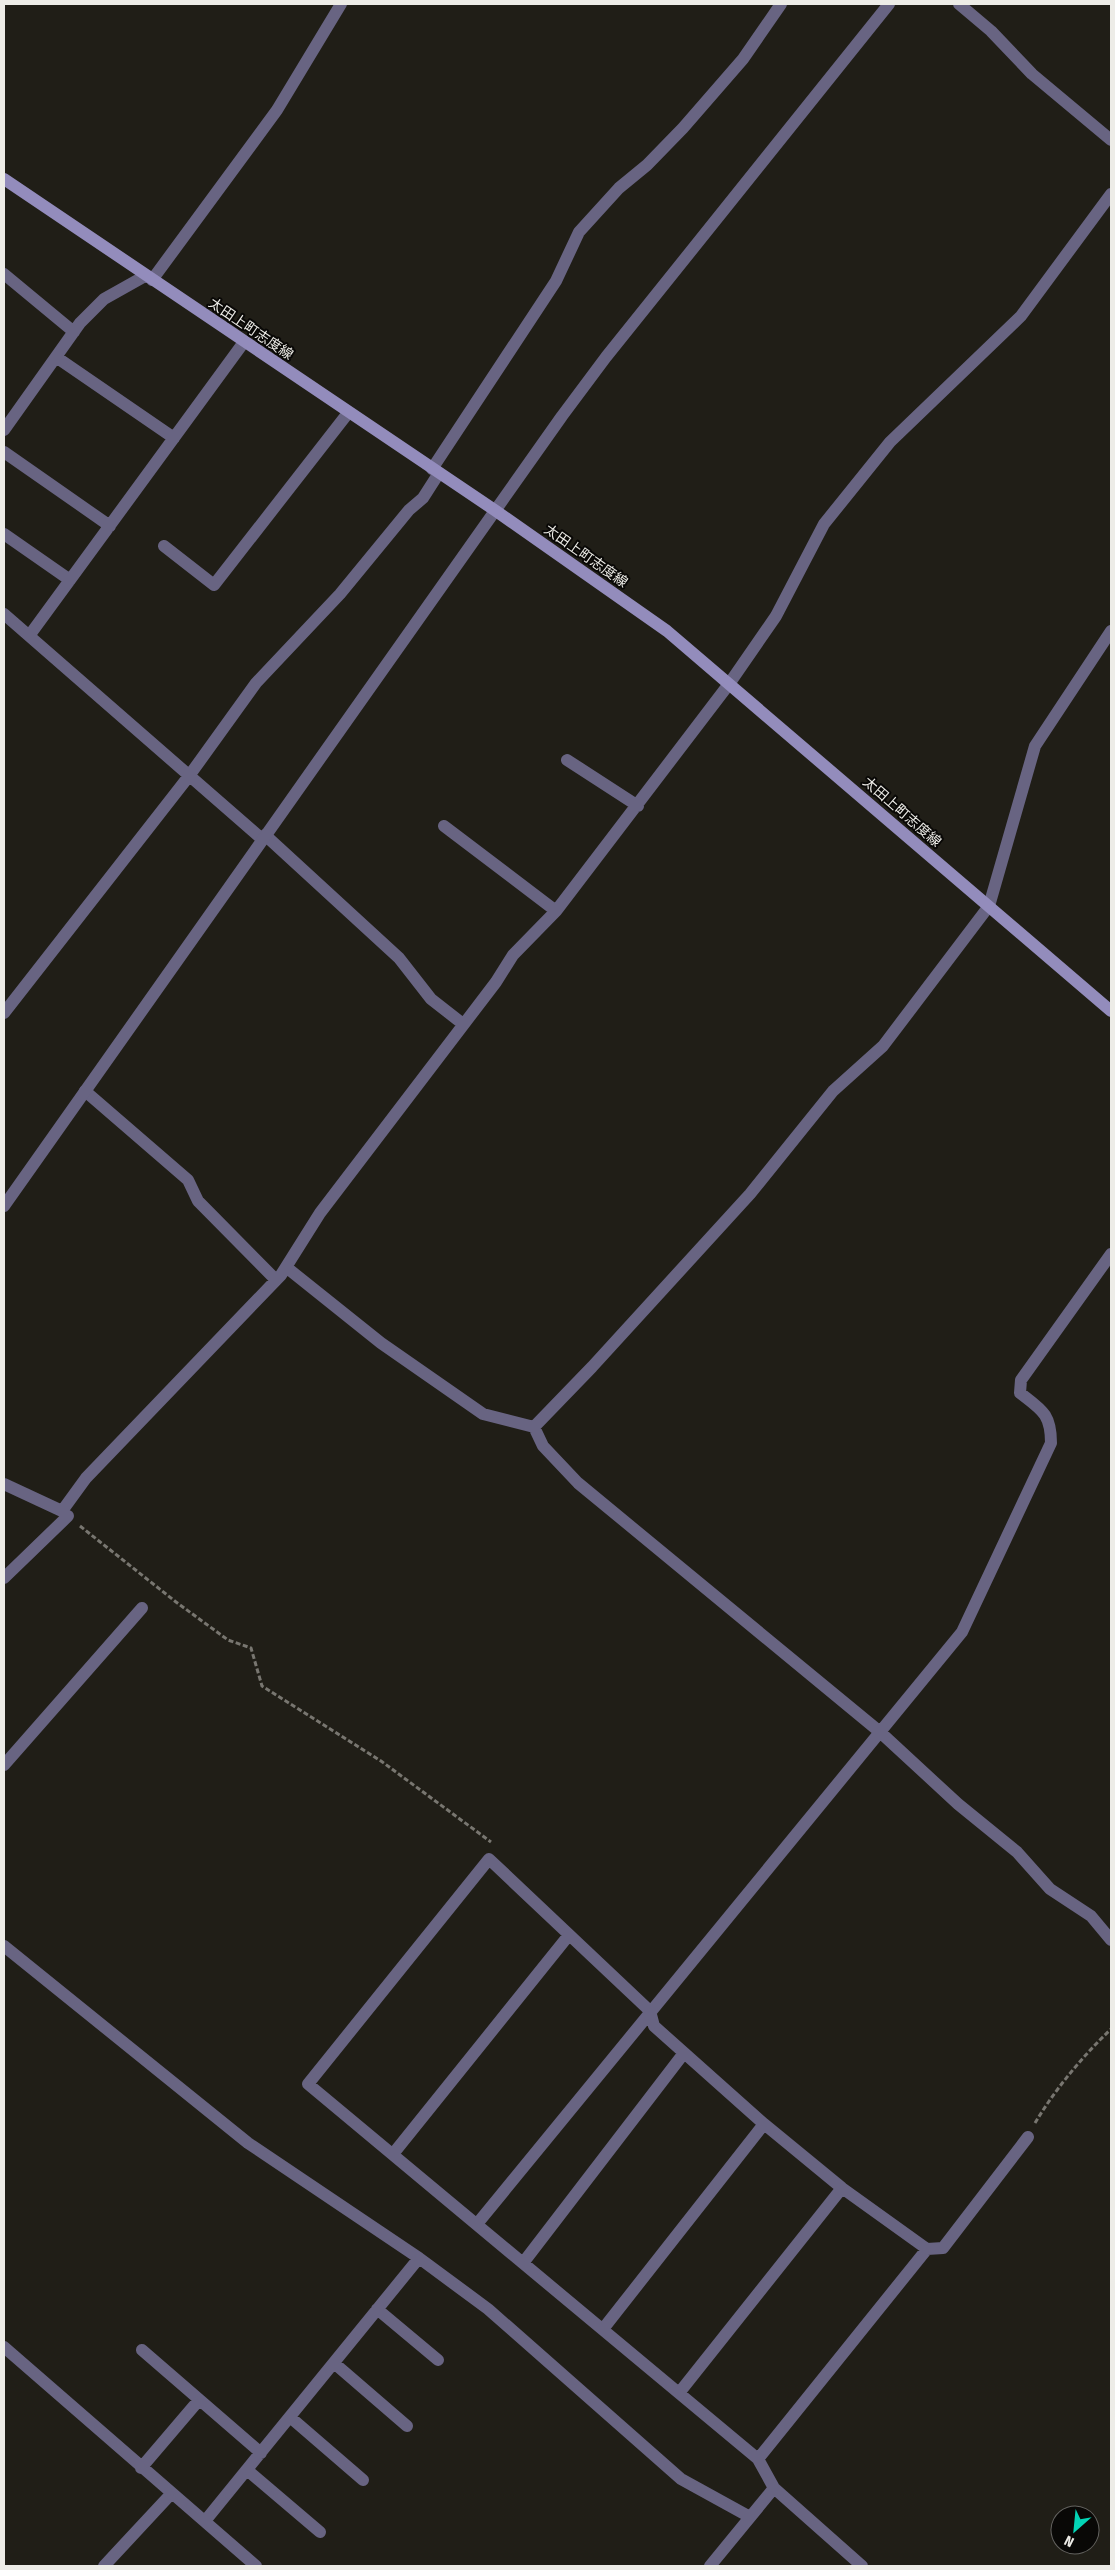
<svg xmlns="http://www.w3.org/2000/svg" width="1115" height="2570" font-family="'Fira Sans Condensed','Noto Sans JP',sans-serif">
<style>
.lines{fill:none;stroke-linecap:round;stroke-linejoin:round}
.path{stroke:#787670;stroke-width:3;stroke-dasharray:5 2.5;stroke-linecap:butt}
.minor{stroke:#686482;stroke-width:12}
.tertiary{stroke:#686482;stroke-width:12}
.secondary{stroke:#938cbc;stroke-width:12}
.labels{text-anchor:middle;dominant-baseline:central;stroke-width:4;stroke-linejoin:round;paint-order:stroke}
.street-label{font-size:14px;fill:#edece7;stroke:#090806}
</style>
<rect width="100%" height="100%" fill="#201e17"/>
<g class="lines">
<!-- path -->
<path class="path" d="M 80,1526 L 176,1602 L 228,1640 L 251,1648 L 262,1686 L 381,1761 L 491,1842
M 1035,2123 C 1056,2088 1082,2057 1111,2029"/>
<!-- minor -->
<path class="minor" d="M 959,4 L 991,31 L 1032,74 L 1111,140
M 4,274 L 74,332
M 152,280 L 277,110 L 341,4
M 56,357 L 174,438
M 4,430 L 80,323 L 104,299 L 145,276
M 4,452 L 110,526
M 432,469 L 556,281 L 579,232 L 619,188 L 647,165 L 683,128 L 743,59 L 781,4
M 4,534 L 70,580
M 164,546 L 214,585 L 348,413
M 4,614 L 262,839
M 29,636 L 244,342
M 567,760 L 638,806
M 444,826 L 556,911
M 265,835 L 399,958 L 431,999 L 463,1024
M 4,1013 L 189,776 L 256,683 L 340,594 L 409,510 L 423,498 L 439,473
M 85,1091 L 188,1180 L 198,1201 L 276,1280
M 286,1267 L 381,1343 L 483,1414 L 534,1427 L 543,1446 L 578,1483 L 880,1732 L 962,1632 L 1051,1443 C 1051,1414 1042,1410 1020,1393 L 1021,1380 L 1111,1254
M 534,1427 L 592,1367 L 750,1194 L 833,1091 L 883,1046 L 989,906 L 1035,746 L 1111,631
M 4,1484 L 62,1511 L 86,1478 L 281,1275 L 320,1213 L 496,982 L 513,955 L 556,911 L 729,684 L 776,616 L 824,524 L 890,442 L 1021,316 L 1111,194
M 4,1578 L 68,1516
M 4,1765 L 142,1608
M 4,1946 L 248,2143 L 419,2258 L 488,2309 L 681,2479 L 750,2517
M 393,2154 L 569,1935
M 477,2224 L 880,1732 L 958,1804 L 1017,1852 L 1050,1889 L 1091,1916 L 1111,1940
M 927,2249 L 943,2248 L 1028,2137
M 523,2263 L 684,2053
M 377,2309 L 438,2360
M 603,2329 L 764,2124
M 4,2347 L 256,2566
M 142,2350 L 261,2453
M 334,2363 L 407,2426
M 679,2393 L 842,2188
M 290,2417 L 363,2480
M 758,2459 L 927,2249 L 842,2188 L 764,2124 L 654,2026 L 650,2011 L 489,1859 L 308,2084 L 758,2459 L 774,2488 L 862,2566
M 141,2468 L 199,2400
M 247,2470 L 320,2532
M 205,2521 L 419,2258
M 104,2566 L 171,2494
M 710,2566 L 774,2488"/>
<!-- tertiary -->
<path class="tertiary" d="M 4,1206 L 562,416 L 606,357 L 889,4"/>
<!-- secondary -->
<path class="secondary" d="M 4,179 L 496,511 L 667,631 L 1111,1011"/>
</g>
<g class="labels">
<!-- street labels -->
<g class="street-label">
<text transform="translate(251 329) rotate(34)">太田上町志度線</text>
<text transform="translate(586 556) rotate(35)">太田上町志度線</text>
<text transform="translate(902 812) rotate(41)">太田上町志度線</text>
</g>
</g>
<!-- border -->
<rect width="1115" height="2570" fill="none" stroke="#edece7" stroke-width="10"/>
<!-- north arrow -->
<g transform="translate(1075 2530) rotate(207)"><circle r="24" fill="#090806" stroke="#646360"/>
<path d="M0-4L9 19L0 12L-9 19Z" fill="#03d5b6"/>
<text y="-8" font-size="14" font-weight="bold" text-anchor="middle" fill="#edece7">N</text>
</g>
</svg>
